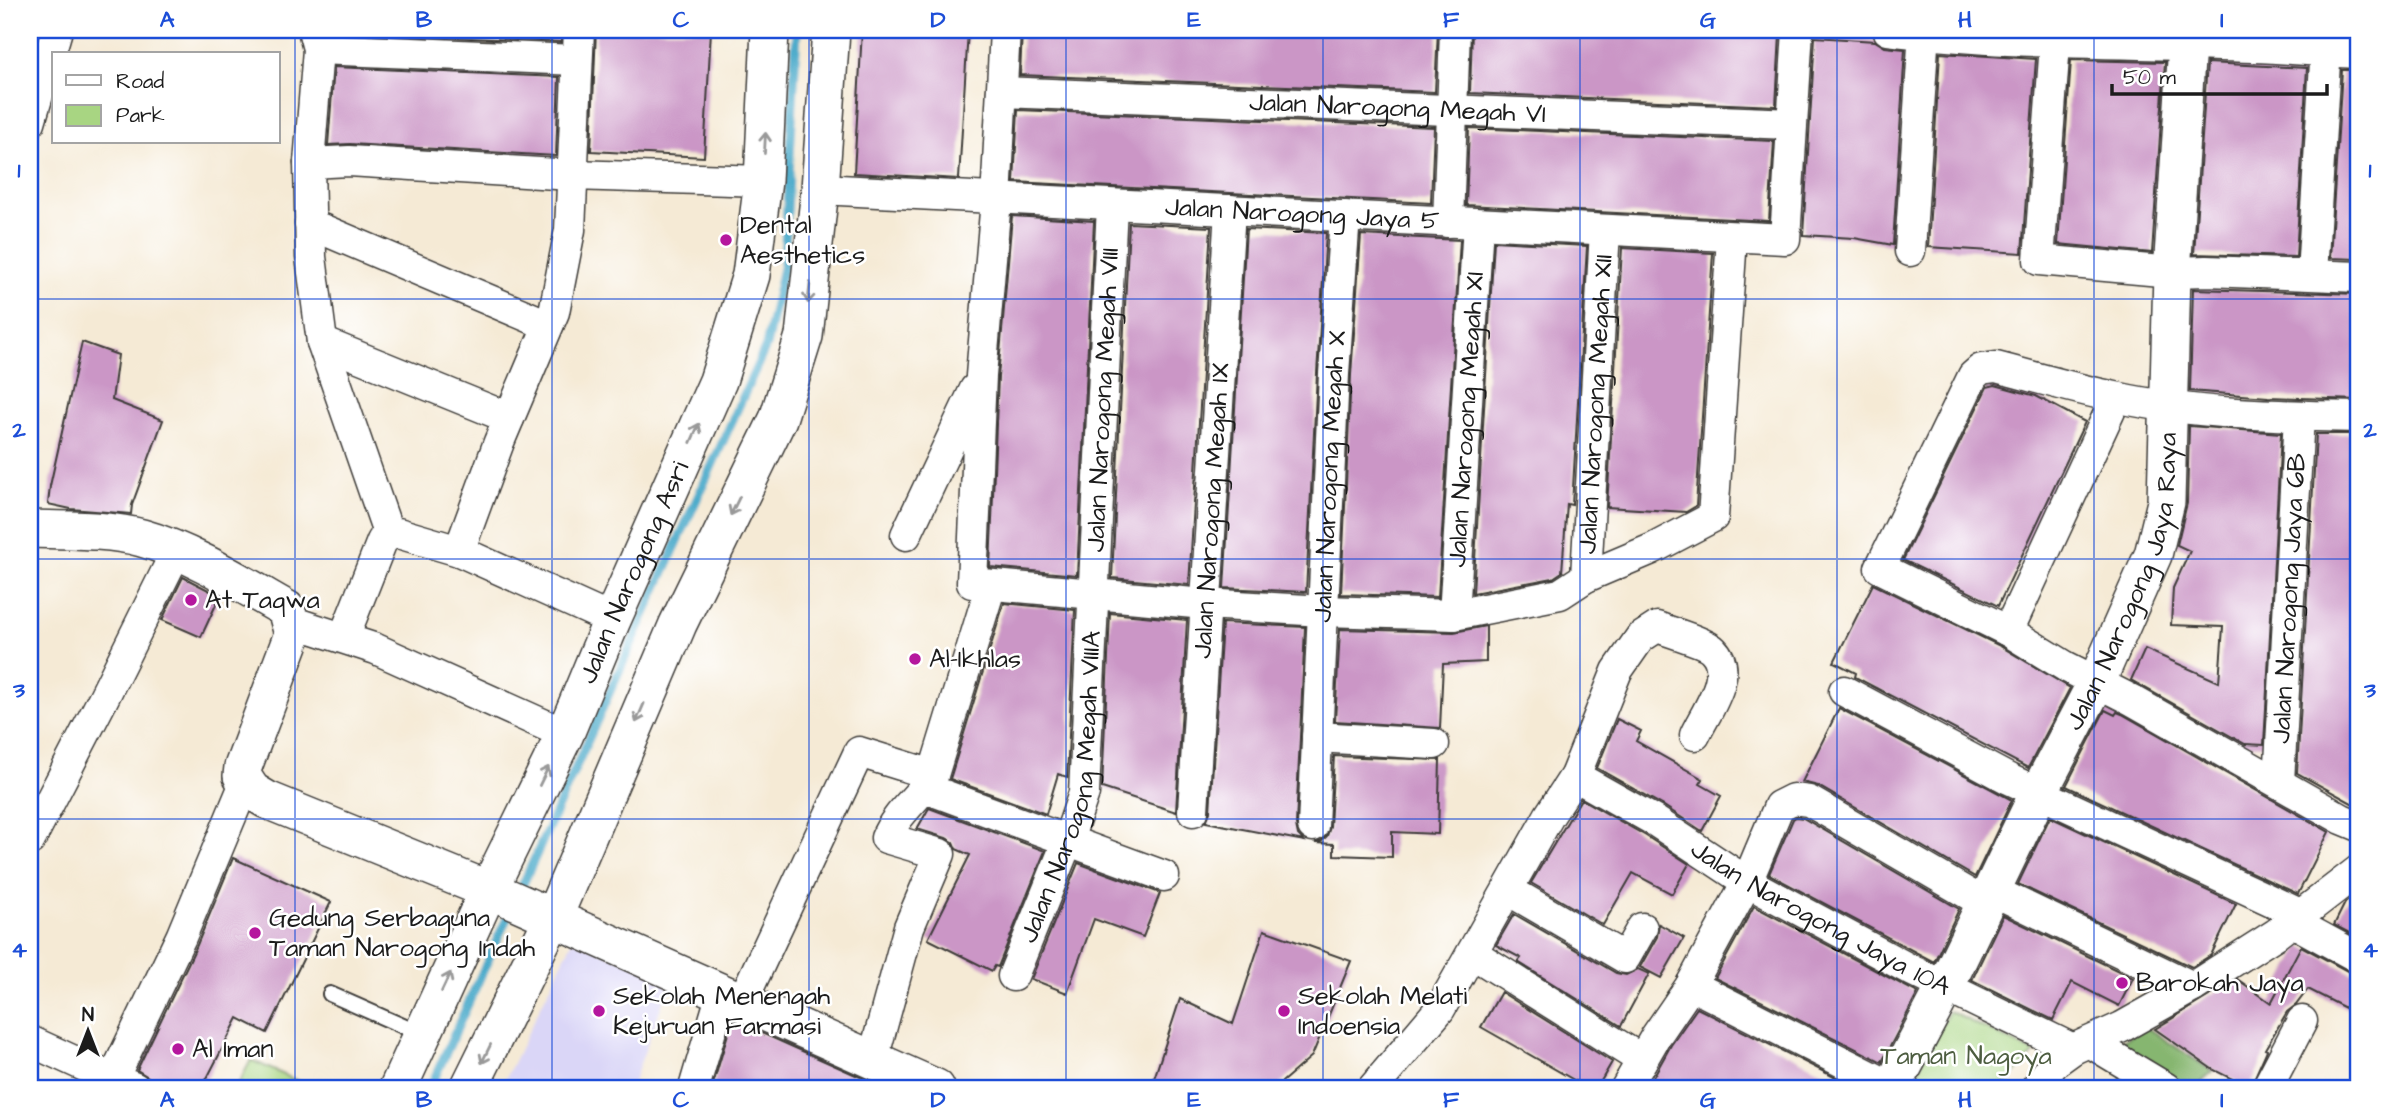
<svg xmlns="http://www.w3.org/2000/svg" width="2389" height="1118" font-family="'Architects Daughter',sans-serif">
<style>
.built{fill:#dad6f7}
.green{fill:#a8d582;stroke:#62784f;stroke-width:2}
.forest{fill:#86b670;stroke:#516946;stroke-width:2}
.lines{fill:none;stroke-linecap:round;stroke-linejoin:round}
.stream{stroke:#4baaca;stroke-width:9}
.building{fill:#cb96c6}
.service-casing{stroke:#3d3b38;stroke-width:18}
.minor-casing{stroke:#3d3b38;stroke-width:33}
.tertiary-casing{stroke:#3d3b38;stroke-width:40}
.service{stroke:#fff;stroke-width:14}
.minor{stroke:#fff;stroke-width:30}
.tertiary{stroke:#fff;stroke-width:37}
.oneway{stroke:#999}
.grid{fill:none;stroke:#1d4ed8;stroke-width:2;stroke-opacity:0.55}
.poi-dot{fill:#b5179e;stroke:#fff;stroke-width:2.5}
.labels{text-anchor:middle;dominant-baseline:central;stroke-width:5;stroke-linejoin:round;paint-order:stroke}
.street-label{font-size:26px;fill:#1c1c1c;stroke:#fff}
.poi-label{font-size:26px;fill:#1c1c1c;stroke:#fff;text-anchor:start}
.park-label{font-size:26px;fill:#4d5d40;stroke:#fff}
.neatline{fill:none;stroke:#1d4ed8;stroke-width:2.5}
.grid-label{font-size:23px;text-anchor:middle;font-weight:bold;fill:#1d4ed8}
</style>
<rect width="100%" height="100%" fill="#fff"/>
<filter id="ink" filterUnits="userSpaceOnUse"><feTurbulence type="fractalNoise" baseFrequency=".0143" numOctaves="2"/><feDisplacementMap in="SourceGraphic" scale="14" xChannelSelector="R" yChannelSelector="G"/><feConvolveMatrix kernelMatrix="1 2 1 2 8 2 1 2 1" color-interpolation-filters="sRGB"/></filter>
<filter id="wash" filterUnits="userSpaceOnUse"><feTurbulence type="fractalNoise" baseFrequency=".00686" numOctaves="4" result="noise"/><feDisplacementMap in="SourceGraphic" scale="28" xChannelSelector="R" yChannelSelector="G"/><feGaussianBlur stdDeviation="1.57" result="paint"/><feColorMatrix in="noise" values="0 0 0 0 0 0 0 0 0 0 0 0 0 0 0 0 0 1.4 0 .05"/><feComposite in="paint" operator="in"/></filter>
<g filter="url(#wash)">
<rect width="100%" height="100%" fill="#f5ead5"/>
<!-- built -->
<path class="built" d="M 573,940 L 671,980 L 631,1088 L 501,1088 Z"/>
<!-- green -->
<path class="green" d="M 1949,1011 L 2035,1053 L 2001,1088 L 1909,1088 Z
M 251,1060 L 313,1088 L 236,1088 Z"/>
<!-- forest -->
<path class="forest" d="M 2146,1027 L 2212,1071 L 2197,1088 L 2182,1088 L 2112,1047 Z"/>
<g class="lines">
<!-- stream -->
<path class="stream" d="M 519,893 L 766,346 L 784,264 L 797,30
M 430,1088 L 511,909"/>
</g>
<g id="blocks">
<!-- building -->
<path class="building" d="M 332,30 L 561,30 L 561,42 L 332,32 Z
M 596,30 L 711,30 L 704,157 L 591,151 Z
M 862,30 L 968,30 L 959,179 L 854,173 Z
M 1022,30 L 1438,30 L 1435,92 L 1020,75 Z
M 1472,30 L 1774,30 L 1774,35 L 1780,35 L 1776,106 L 1470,93 Z
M 1815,37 L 1875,41 L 1885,47 L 1905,49 L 1893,245 L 1854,238 L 1803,235 Z
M 1940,53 L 2036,59 L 2022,253 L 1928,247 Z
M 2071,60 L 2165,62 L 2152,253 L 2058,244 Z
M 2207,63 L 2307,68 L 2296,257 L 2194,254 Z
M 334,67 L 559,77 L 556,156 L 350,144 L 328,145 Z
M 2342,70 L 2359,70 L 2359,259 L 2330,258 Z
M 1018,110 L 1434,127 L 1431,203 L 1014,182 Z
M 1469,128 L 1774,141 L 1769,221 L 1466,205 Z
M 1012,216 L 1094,221 L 1077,575 L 990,567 L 998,377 Z
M 1129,223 L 1211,227 L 1189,585 L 1112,578 Z
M 1246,229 L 1326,233 L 1317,373 L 1306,592 L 1224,588 Z
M 1361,235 L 1460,240 L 1438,597 L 1341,594 L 1351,375 Z
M 1494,241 L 1587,246 L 1572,505 L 1567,504 L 1562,572 L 1553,578 L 1473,593 Z
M 1622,248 L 1713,253 L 1696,506 L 1686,512 L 1607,507 Z
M 2193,289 L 2359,294 L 2359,400 L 2268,397 L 2190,391 Z
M 82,342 L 118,355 L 112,400 L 163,420 L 132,505 L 131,514 L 71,509 L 48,504 L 50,486 Z
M 1995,385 L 2036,396 L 2085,422 L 1998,606 L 1903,560 L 1987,387 Z
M 2189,426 L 2281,433 L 2264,745 L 2245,744 L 2131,680 L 2145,649 L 2219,682 L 2223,627 L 2171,625 L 2173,588 L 2190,551 L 2177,545 L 2187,503 Z
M 2316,434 L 2359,434 L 2359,807 L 2297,773 Z
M 183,577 L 220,596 L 201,637 L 162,620 Z
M 1873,584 L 2000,646 L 2070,688 L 2028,768 L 1855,677 L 1856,673 L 1834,662 Z
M 1004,603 L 1075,610 L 1067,777 L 1058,774 L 1046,814 L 950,779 Z
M 1110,613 L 1187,620 L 1176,812 L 1102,788 Z
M 1222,623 L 1305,627 L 1296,825 L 1298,835 L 1304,841 L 1206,822 L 1210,812 Z
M 1486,626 L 1486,662 L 1443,664 L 1440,728 L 1335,721 L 1340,629 L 1454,632 Z
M 1839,708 L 2012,800 L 1975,877 L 1818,786 L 1802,782 Z
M 2105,710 L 2115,715 L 2117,712 L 2122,714 L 2329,832 L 2298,894 L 2066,786 Z
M 1617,719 L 1641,731 L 1636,741 L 1703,779 L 1700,784 L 1721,796 L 1702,831 L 1664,806 L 1597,768 Z
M 1334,756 L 1440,760 L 1438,834 L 1392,832 L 1392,857 L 1334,855 L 1334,844 L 1315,843 L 1322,841 L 1327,836 L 1330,827 Z
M 1581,799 L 1646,836 L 1689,864 L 1672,894 L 1633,873 L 1603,925 L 1531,883 Z
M 929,808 L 1045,851 L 998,967 L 995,966 L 992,971 L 928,939 L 970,855 L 956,849 L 953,842 L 946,838 L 917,829 Z
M 1796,817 L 1803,818 L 1959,909 L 1934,962 L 1769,874 L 1793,819 Z
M 2050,817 L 2236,904 L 2211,955 L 2192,967 L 2018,884 Z
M 233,858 L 331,902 L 267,1033 L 238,1018 L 202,1088 L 155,1088 L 152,1087 L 148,1077 L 137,1070 L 197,945 Z
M 1078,863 L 1160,893 L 1143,937 L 1094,919 L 1067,993 L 1031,979 Z
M 2359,892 L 2359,938 L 2334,925 L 2345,903 Z
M 1754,906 L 1918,993 L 1882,1062 L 1715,978 Z
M 1514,914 L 1616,973 L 1626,975 L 1638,969 L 1649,974 L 1621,1026 L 1518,962 L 1521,958 L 1496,945 Z
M 2003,915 L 2133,978 L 2119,1006 L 2072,982 L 2053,1020 L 1972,980 Z
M 1659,924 L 1684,938 L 1661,978 L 1640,967 L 1657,937 Z
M 1264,930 L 1351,961 L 1312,1056 L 1275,1088 L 1151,1088 L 1180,999 L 1233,1024 Z
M 2301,946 L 2351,973 L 2359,975 L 2359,1015 L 2308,989 L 2296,1005 L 2287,1012 L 2265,1049 L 2267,1050 L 2250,1088 L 2212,1069 L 2155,1029 L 2237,979 L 2271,1003 Z
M 1501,992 L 1612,1062 L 1597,1088 L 1588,1088 L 1481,1027 Z
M 1697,1008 L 1856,1088 L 1667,1088 L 1651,1081 L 1671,1045 Z
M 732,1020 L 885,1088 L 712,1088 Z"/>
</g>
</g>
<g filter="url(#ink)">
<use href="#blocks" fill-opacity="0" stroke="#3d3b38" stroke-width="2"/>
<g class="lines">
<!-- service casing -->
<g class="service-casing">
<path id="service" d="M 330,994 L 421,1034"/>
</g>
<!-- minor casing -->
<g class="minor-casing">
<g id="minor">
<path d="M 313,30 L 318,49 L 309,163 L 311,257 L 322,342 L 389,535"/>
<path d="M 579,30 L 570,230 L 554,312 L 499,442 L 459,551 L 612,620"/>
<path d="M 1005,30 L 996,200 L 981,376 L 972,583 L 1205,604 L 1323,611 L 1454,615 L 1560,594 L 1586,577 L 1652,549 L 1713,517 L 1732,238"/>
<path d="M 1888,30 C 2009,45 2131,42 2253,47 C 2289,48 2324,52 2359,53"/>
<path d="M 2056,30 L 2039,260 L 2172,272 L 2207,271 L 2359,277"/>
<path d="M 318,49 L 576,60"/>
<path id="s1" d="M 1002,92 L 1791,124"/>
<path d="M 30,122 L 57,30"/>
<path d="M 309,163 L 349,161 L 572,175 L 763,181"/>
<path id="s2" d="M 820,189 L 1785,239 L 1798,30"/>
<path d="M 1448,222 L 1455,30"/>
<path d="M 310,224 L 548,325"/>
<path d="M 1910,251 L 1924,30"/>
<path d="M 2312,274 L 2327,30"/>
<path d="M 322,342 L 509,418"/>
<path d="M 2359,417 C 2280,416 2192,414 2115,397 C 2075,389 2035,377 1996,367 L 1981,369 L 1973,376 L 1880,568 L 2008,631 L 2065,666 L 2130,699 L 2342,819 L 2359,826"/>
<path d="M 906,535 L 975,389"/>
<path id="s3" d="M 1586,577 L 1605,230"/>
<path id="s4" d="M 1454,615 L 1478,224"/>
<path d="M 290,621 L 376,649 L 565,734"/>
<path d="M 2008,631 L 2116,398"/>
<path d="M 344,637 L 382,541 L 389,535 L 398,533 L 459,551"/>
<path d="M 1844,691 L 2009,779 L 2302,915"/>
<path d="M 1317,737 L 1434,744"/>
<path id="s5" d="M 1575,776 L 1655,821 L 1747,882 L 1913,971 L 2073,1049"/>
<path id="s6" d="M 2279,782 L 2299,416"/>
<path d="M 925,788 L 1164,876"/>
<path id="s7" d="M 1193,811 L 1230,210"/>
<path id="s8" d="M 1313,826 L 1334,374 L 1345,216"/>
<path d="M 30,840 L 104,697 L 176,552"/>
<path d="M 1508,890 L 1625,958 L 1642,928"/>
<path d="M 1991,890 L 2193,987"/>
<path d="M 2293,922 L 2359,958"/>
<path d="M 1472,953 L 1642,1060"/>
<path id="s9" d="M 1013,976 L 1068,840 L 1084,793 L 1112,205"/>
<path d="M 1691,985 L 1892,1087"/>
<path d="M 742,1002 L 859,752 L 933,775"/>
<path d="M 30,1041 L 113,1079"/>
<path d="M 2091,1043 L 2166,1088"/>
<path d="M 873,1059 L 909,927 L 940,854 L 886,838 C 897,812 918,799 933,775 L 991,585"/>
<path d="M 135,1088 L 113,1079 L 181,937 L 245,783"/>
<path d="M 694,1088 L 722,993"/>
<path d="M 1373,1088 L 1440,1009 L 1549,816 L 1575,776 L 1617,671 L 1640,638 L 1657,627 C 1668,631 1707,643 1713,650 C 1736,673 1706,711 1695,735"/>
<path d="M 1626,1088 L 1656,1036 L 1691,985 L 1747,882 L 1779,806 L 1793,799 L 1809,801 L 1984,903"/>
<path d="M 2036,1088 L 2055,1062 L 2073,1049 L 2122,1027 L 2193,987 L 2276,934 L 2359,870"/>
<path d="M 2267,1088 L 2302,1021"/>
</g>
</g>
<!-- tertiary casing -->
<g class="tertiary-casing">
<g id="tertiary">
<path d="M 30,529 C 63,530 111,529 142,538 C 189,551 242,584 286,609 L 293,634 L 243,767 L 242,776 L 252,791 L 267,800 L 506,897 L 936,1088"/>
<path id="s10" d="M 398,1088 L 488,891 L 565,734 L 612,620 L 718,381 L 751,275 L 763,181 L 770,30"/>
<path d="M 469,1088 L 553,918 L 678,624 L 778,419 L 804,336 L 820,189 L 831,30"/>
<path id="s11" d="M 1892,1088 L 1945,987 L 2039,792 L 2097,681 L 2153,555 L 2166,502 L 2172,272 L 2188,30"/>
</g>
</g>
<!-- service -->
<use href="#service" class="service"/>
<!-- minor -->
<use href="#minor" class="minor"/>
<!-- tertiary -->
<use href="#tertiary" class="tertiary"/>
</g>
<!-- one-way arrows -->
<defs><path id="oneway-shaft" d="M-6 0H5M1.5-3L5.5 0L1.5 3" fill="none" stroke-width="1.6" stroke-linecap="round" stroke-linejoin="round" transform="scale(1.75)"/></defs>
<g class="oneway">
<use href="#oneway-shaft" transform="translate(765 143) rotate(-87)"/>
<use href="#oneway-shaft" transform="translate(809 293) rotate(96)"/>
<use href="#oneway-shaft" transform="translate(695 433) rotate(-66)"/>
<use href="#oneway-shaft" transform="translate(735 506) rotate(116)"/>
<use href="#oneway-shaft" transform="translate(640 713) rotate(113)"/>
<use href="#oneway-shaft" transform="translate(544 776) rotate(-64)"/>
<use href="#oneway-shaft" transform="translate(446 982) rotate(-65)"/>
<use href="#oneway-shaft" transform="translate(486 1054) rotate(116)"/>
</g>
</g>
<!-- grid -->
<path class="grid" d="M 295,30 L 295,1088M 552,30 L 552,1088M 809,30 L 809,1088M 1066,30 L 1066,1088M 1323,30 L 1323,1088M 1580,30 L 1580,1088M 1837,30 L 1837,1088M 2094,30 L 2094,1088M 30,299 L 2359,299M 30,559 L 2359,559M 30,819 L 2359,819"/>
<!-- markers -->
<g class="poi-dot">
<circle cx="726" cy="240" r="7"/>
<circle cx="191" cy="600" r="7"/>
<circle cx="915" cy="659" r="7"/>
<circle cx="255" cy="933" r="7"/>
<circle cx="2122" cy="983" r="7"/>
<circle cx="599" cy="1011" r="7"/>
<circle cx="1284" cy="1011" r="7"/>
<circle cx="178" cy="1049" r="7"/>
</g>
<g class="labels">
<!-- street labels -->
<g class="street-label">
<text stroke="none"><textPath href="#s1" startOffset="396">Jalan Narogong Megah VI</textPath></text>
<text stroke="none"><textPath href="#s2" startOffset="483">Jalan Narogong Jaya 5</textPath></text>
<text stroke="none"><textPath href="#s9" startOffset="590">Jalan Narogong Megah VIII</textPath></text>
<text stroke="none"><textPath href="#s3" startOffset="173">Jalan Narogong Megah XII</textPath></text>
<text stroke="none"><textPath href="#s4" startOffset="196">Jalan Narogong Megah XI</textPath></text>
<text stroke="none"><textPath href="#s8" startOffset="350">Jalan Narogong Megah X</textPath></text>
<text stroke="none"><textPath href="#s7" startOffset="301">Jalan Narogong Megah IX</textPath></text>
<text stroke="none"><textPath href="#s10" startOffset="567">Jalan Narogong Asri</textPath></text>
<text stroke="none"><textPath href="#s11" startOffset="560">Jalan Narogong Jaya Raya</textPath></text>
<text stroke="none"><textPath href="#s6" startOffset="184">Jalan Narogong Jaya 6B</textPath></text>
<text stroke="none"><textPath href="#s9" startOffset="198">Jalan Narogong Megah VIIIA</textPath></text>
<text stroke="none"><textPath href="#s5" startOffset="284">Jalan Narogong Jaya 10A</textPath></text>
</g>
<!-- poi labels -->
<g class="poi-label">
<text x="740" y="225">Dental<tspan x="740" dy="30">Aesthetics</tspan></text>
<text x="205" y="600">At Taqwa</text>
<text x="929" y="659">Al-Ikhlas</text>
<text x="269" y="918">Gedung Serbaguna<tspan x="269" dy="30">Taman Narogong Indah</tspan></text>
<text x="2136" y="983">Barokah Jaya</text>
<text x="613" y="996">Sekolah Menengah<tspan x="613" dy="30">Kejuruan Farmasi</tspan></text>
<text x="1298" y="996">Sekolah Melati<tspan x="1298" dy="30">Indoensia</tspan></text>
<text x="192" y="1049">Al Iman</text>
</g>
<!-- park labels -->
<g class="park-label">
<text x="1966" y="1056">Taman Nagoya</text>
</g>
</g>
<!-- margin -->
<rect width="2389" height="1118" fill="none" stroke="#fff" stroke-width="77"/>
<!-- legend -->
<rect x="52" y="52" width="228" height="91" fill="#ffffff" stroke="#a4a4a4" stroke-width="2"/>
<rect x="66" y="75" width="35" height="10" fill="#ffffff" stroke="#a4a4a4" stroke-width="2"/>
<text x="116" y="88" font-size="21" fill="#1c1c1c">Road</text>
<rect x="66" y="105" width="35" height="21" fill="#a8d582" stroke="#a4a4a4" stroke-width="2"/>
<text x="116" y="122" font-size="21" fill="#1c1c1c">Park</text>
<!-- north arrow -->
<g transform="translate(88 1031)" stroke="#ffffff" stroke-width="5" paint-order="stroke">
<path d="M0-5L12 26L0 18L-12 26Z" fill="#1c1c1c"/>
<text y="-10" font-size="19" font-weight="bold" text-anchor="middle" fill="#1c1c1c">N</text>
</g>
<!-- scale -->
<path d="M2112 84v10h215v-10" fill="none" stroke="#1c1c1c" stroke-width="3.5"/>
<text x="2123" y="84" font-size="21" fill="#1c1c1c" stroke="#ffffff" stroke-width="5" paint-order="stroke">50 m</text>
<rect x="38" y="38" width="2312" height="1042" class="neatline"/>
<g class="grid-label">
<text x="167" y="27">A</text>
<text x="424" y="27">B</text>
<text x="681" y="27">C</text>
<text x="938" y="27">D</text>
<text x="1194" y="27">E</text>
<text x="1451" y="27">F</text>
<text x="1708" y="27">G</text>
<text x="1965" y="27">H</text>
<text x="2222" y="27">I</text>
<text x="19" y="177">1</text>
<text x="2370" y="177">1</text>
<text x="19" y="437">2</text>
<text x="2370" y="437">2</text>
<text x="19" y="697">3</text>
<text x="2370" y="697">3</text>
<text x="19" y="957">4</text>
<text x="2370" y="957">4</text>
<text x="167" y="1107">A</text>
<text x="424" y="1107">B</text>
<text x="681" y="1107">C</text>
<text x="938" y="1107">D</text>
<text x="1194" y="1107">E</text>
<text x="1451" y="1107">F</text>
<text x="1708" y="1107">G</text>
<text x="1965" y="1107">H</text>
<text x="2222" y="1107">I</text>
</g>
</svg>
